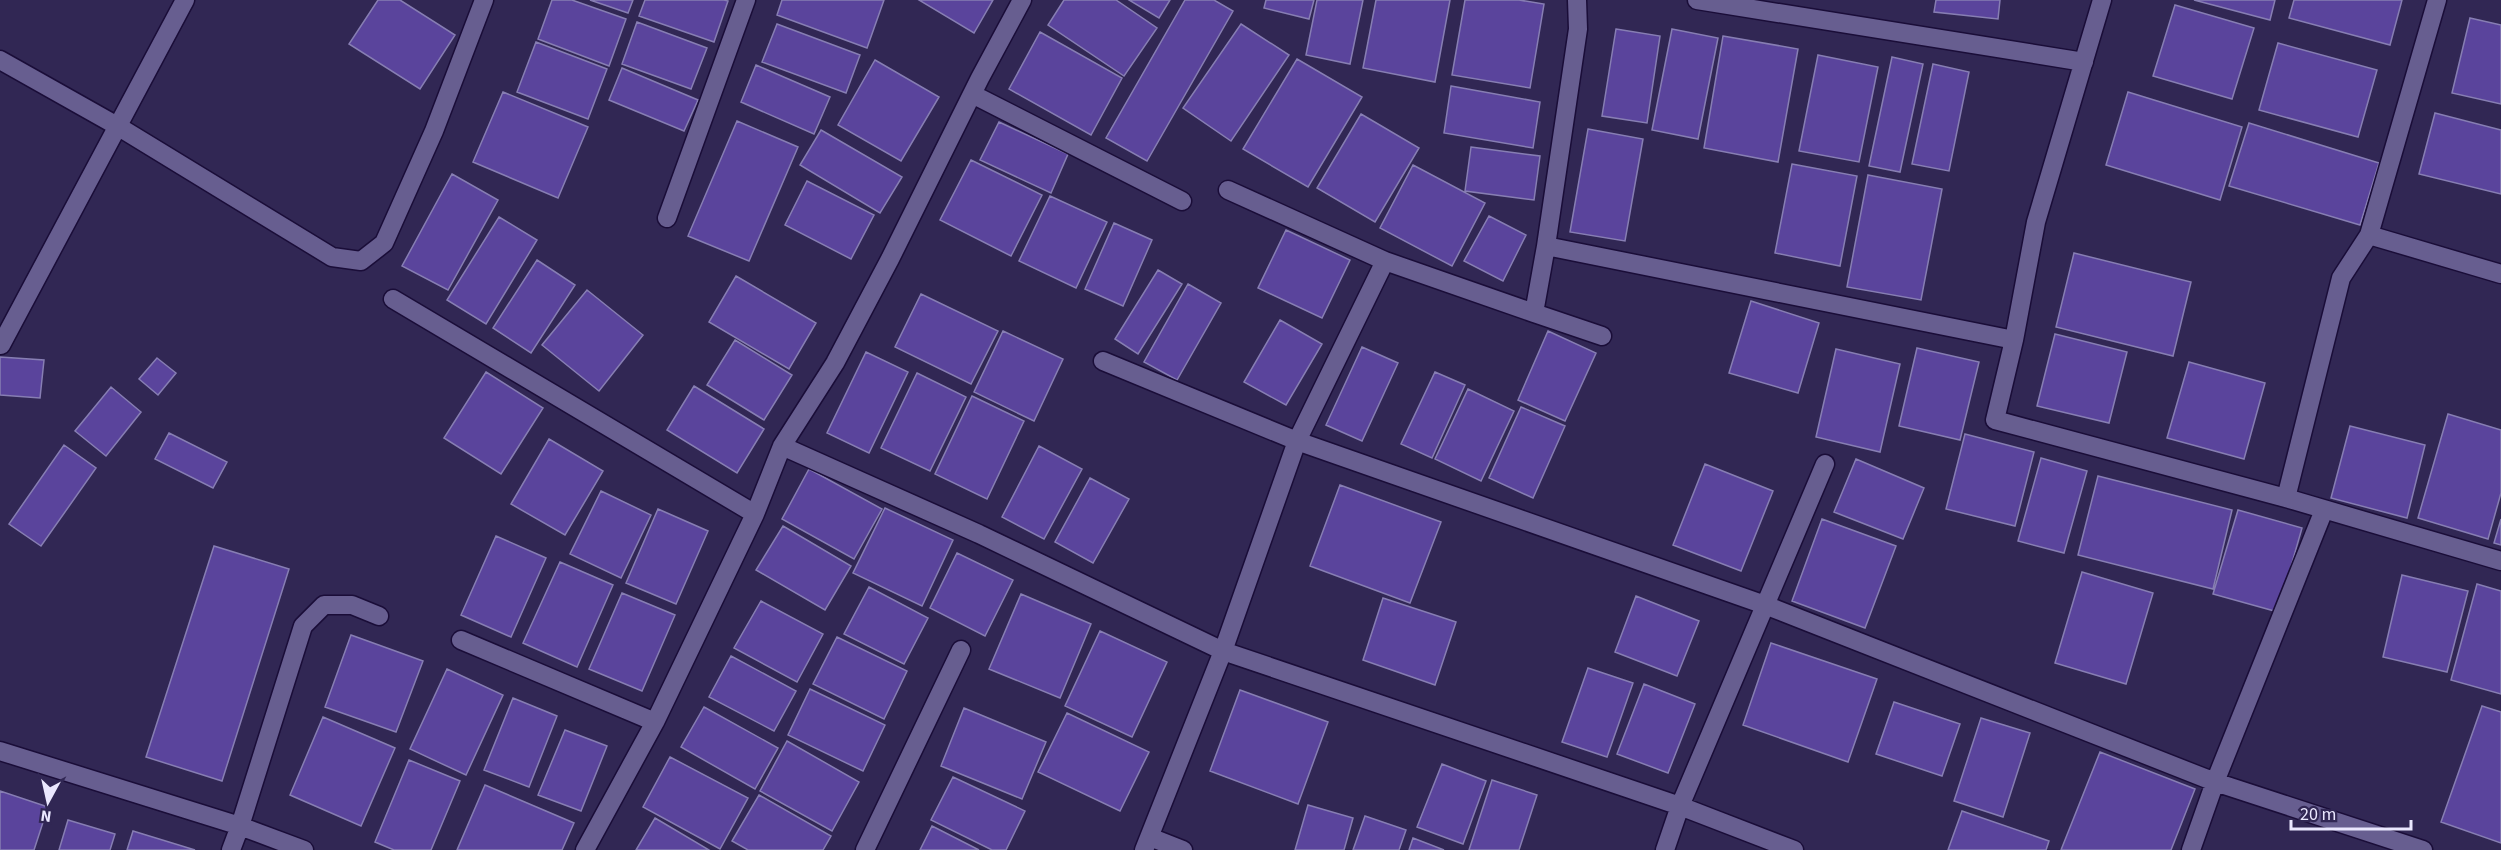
<svg xmlns="http://www.w3.org/2000/svg" width="2501" height="850" font-family="'Source Sans 3',sans-serif">
<style>
.building{fill:#5a449c;stroke:#877eb3;stroke-width:1.5}
.lines{fill:none;stroke-linecap:round;stroke-linejoin:round}
.street-casing{stroke:#1a0d38;stroke-width:21}
.street{stroke:#675e90;stroke-width:18}
</style>
<rect width="100%" height="100%" fill="#312754"/>
<!-- building -->
<path class="building" d="M 378,0 L 400,0 L 455,35 L 420,89 L 349,44 Z
M 552,0 L 572,0 L 626,19 L 609,66 L 538,39 Z
M 590,0 L 633,0 L 628,13 Z
M 645,0 L 724,0 L 728,1 L 714,42 L 639,16 Z
M 782,0 L 884,0 L 867,48 L 777,15 Z
M 919,0 L 993,0 L 974,33 Z
M 1064,0 L 1116,0 L 1157,28 L 1124,76 L 1048,25 Z
M 1129,0 L 1170,0 L 1159,18 Z
M 1185,0 L 1214,0 L 1233,11 L 1147,161 L 1106,138 Z
M 1266,0 L 1314,0 L 1309,19 L 1264,8 Z
M 1317,0 L 1363,0 L 1350,64 L 1306,55 Z
M 1376,0 L 1450,0 L 1435,82 L 1363,68 Z
M 1465,0 L 1519,0 L 1544,4 L 1530,88 L 1452,75 Z
M 1936,0 L 2000,0 L 1998,19 L 1934,12 Z
M 2194,0 L 2275,0 L 2270,20 Z
M 2294,0 L 2402,0 L 2390,45 L 2289,18 Z
M 2175,5 L 2254,28 L 2232,99 L 2153,76 Z
M 2470,18 L 2501,25 L 2501,104 L 2452,93 Z
M 637,22 L 707,48 L 691,89 L 622,64 Z
M 777,24 L 860,55 L 846,93 L 762,62 Z
M 1241,24 L 1289,55 L 1231,141 L 1183,108 Z
M 1616,29 L 1660,36 L 1647,123 L 1602,116 Z
M 1672,29 L 1718,38 L 1698,139 L 1652,130 Z
M 1040,32 L 1122,78 L 1091,135 L 1009,89 Z
M 1723,36 L 1798,49 L 1778,162 L 1704,148 Z
M 536,42 L 607,69 L 588,119 L 517,92 Z
M 2278,43 L 2377,70 L 2358,137 L 2259,110 Z
M 1818,55 L 1878,67 L 1859,162 L 1799,151 Z
M 1892,57 L 1923,64 L 1900,172 L 1869,166 Z
M 1297,59 L 1362,97 L 1308,187 L 1243,149 Z
M 875,60 L 939,97 L 901,161 L 838,125 Z
M 1933,64 L 1969,72 L 1949,171 L 1912,164 Z
M 756,65 L 830,97 L 814,134 L 741,102 Z
M 622,68 L 698,100 L 684,131 L 609,100 Z
M 1451,86 L 1540,102 L 1533,148 L 1444,133 Z
M 503,92 L 588,127 L 558,198 L 473,162 Z
M 2128,92 L 2242,127 L 2220,200 L 2106,165 Z
M 2435,113 L 2501,130 L 2501,194 L 2419,174 Z
M 1361,114 L 1419,148 L 1375,222 L 1317,188 Z
M 737,121 L 798,147 L 749,261 L 688,236 Z
M 999,122 L 1068,154 L 1051,193 L 980,160 Z
M 2249,123 L 2379,163 L 2360,225 L 2229,186 Z
M 1588,129 L 1643,139 L 1625,241 L 1570,232 Z
M 821,130 L 902,177 L 880,213 L 800,165 Z
M 1471,147 L 1540,156 L 1534,200 L 1465,191 Z
M 971,160 L 1042,195 L 1011,256 L 940,220 Z
M 1792,164 L 1857,176 L 1840,266 L 1775,253 Z
M 1413,165 L 1485,203 L 1452,266 L 1380,228 Z
M 452,174 L 498,200 L 448,290 L 402,266 Z
M 1868,175 L 1942,189 L 1921,300 L 1847,287 Z
M 807,181 L 874,215 L 851,259 L 785,225 Z
M 1050,196 L 1107,222 L 1076,288 L 1019,261 Z
M 1489,216 L 1526,235 L 1503,281 L 1464,261 Z
M 499,217 L 537,240 L 486,324 L 447,300 Z
M 1114,223 L 1152,240 L 1123,306 L 1085,289 Z
M 1286,230 L 1350,260 L 1322,318 L 1258,288 Z
M 2074,253 L 2191,282 L 2173,356 L 2056,327 Z
M 537,260 L 575,285 L 531,353 L 493,328 Z
M 1158,270 L 1182,284 L 1138,354 L 1115,339 Z
M 736,276 L 816,323 L 789,369 L 709,322 Z
M 1188,284 L 1221,303 L 1177,380 L 1144,362 Z
M 587,290 L 643,335 L 599,391 L 542,345 Z
M 921,294 L 998,331 L 971,384 L 895,347 Z
M 1751,301 L 1819,323 L 1798,393 L 1729,373 Z
M 1280,320 L 1322,344 L 1286,405 L 1244,382 Z
M 1003,331 L 1063,359 L 1034,421 L 974,392 Z
M 1548,331 L 1596,353 L 1565,421 L 1518,400 Z
M 2055,334 L 2127,352 L 2109,423 L 2037,406 Z
M 735,340 L 792,375 L 764,420 L 707,385 Z
M 1362,347 L 1398,363 L 1362,441 L 1326,425 Z
M 1917,348 L 1979,362 L 1960,440 L 1899,426 Z
M 1836,349 L 1900,364 L 1880,452 L 1816,437 Z
M 866,352 L 908,372 L 869,453 L 827,433 Z
M 0,357 L 44,360 L 40,398 L 0,395 Z
M 157,358 L 176,373 L 158,395 L 139,379 Z
M 2189,362 L 2265,383 L 2244,459 L 2167,438 Z
M 486,372 L 543,408 L 501,474 L 444,438 Z
M 1435,372 L 1465,385 L 1432,458 L 1401,444 Z
M 917,373 L 966,397 L 930,471 L 881,448 Z
M 694,386 L 764,429 L 737,473 L 667,430 Z
M 111,387 L 141,412 L 106,456 L 75,431 Z
M 1468,389 L 1514,411 L 1481,481 L 1435,459 Z
M 972,396 L 1024,421 L 987,499 L 935,474 Z
M 1521,407 L 1565,426 L 1533,498 L 1489,478 Z
M 2448,414 L 2501,430 L 2501,493 L 2488,539 L 2418,518 Z
M 2350,426 L 2425,445 L 2407,518 L 2331,498 Z
M 169,433 L 227,462 L 213,488 L 155,459 Z
M 1965,434 L 2034,452 L 2015,526 L 1946,509 Z
M 549,439 L 603,471 L 565,535 L 511,504 Z
M 64,445 L 96,468 L 41,546 L 9,524 Z
M 1039,446 L 1082,469 L 1044,539 L 1002,517 Z
M 2041,458 L 2087,471 L 2064,553 L 2018,541 Z
M 1856,459 L 1924,488 L 1903,539 L 1834,512 Z
M 1705,464 L 1773,491 L 1741,571 L 1673,545 Z
M 809,469 L 882,509 L 854,559 L 782,519 Z
M 2098,476 L 2232,510 L 2213,589 L 2078,555 Z
M 1090,478 L 1129,499 L 1093,563 L 1055,542 Z
M 1340,485 L 1441,522 L 1410,603 L 1310,566 Z
M 601,491 L 651,515 L 621,578 L 570,554 Z
M 885,508 L 953,540 L 922,606 L 853,573 Z
M 658,509 L 708,531 L 676,604 L 626,583 Z
M 2238,510 L 2302,528 L 2278,612 L 2213,594 Z
M 1822,519 L 1896,546 L 1865,628 L 1792,601 Z
M 2501,519 L 2501,545 L 2494,543 Z
M 783,526 L 851,566 L 825,610 L 756,570 Z
M 496,536 L 546,558 L 511,637 L 461,615 Z
M 214,546 L 289,569 L 222,781 L 146,757 Z
M 957,553 L 1013,580 L 985,636 L 930,608 Z
M 560,562 L 613,585 L 577,667 L 523,643 Z
M 2082,572 L 2153,593 L 2126,684 L 2055,663 Z
M 2402,575 L 2468,591 L 2447,672 L 2383,657 Z
M 2477,584 L 2501,591 L 2501,694 L 2451,680 Z
M 869,587 L 928,618 L 904,664 L 844,634 Z
M 622,593 L 675,615 L 642,691 L 589,669 Z
M 1021,594 L 1091,624 L 1060,698 L 989,669 Z
M 1636,596 L 1699,621 L 1677,676 L 1615,652 Z
M 1383,598 L 1456,622 L 1435,685 L 1363,660 Z
M 761,601 L 823,634 L 797,682 L 734,648 Z
M 1100,631 L 1167,662 L 1132,737 L 1065,706 Z
M 351,635 L 423,661 L 396,732 L 325,707 Z
M 837,637 L 907,671 L 884,719 L 813,684 Z
M 1771,643 L 1877,679 L 1848,762 L 1743,725 Z
M 731,656 L 796,691 L 774,731 L 709,697 Z
M 1588,668 L 1633,683 L 1607,757 L 1562,742 Z
M 447,669 L 503,695 L 466,775 L 410,749 Z
M 1644,684 L 1695,704 L 1668,773 L 1617,754 Z
M 810,689 L 885,725 L 863,771 L 788,735 Z
M 1240,690 L 1328,722 L 1298,804 L 1210,771 Z
M 513,698 L 557,716 L 529,787 L 484,770 Z
M 1894,702 L 1960,724 L 1942,776 L 1876,754 Z
M 2482,706 L 2501,712 L 2501,843 L 2441,822 Z
M 704,707 L 778,748 L 755,789 L 681,747 Z
M 964,708 L 1046,742 L 1022,799 L 941,766 Z
M 1067,713 L 1149,752 L 1120,811 L 1038,772 Z
M 323,717 L 395,748 L 361,826 L 290,795 Z
M 1981,718 L 2030,733 L 2003,817 L 1954,801 Z
M 565,730 L 607,746 L 581,811 L 538,795 Z
M 787,741 L 859,782 L 832,831 L 760,791 Z
M 2100,752 L 2195,789 L 2171,850 L 2061,850 Z
M 670,757 L 748,798 L 720,849 L 643,807 Z
M 409,760 L 460,781 L 431,850 L 394,850 L 375,842 Z
M 1442,764 L 1486,781 L 1463,844 L 1417,827 Z
M 953,777 L 1025,811 L 1006,850 L 992,850 L 931,820 Z
M 1492,780 L 1537,795 L 1519,850 L 1469,850 Z
M 485,785 L 574,823 L 562,850 L 457,850 Z
M 0,791 L 48,807 L 34,850 L 0,850 Z
M 759,795 L 831,836 L 823,850 L 748,850 L 732,841 Z
M 1308,805 L 1353,818 L 1344,850 L 1295,850 Z
M 1962,811 L 2049,841 L 2046,850 L 1948,850 Z
M 1365,816 L 1406,830 L 1399,850 L 1353,850 Z
M 655,818 L 709,850 L 636,850 Z
M 68,820 L 115,834 L 110,850 L 59,850 Z
M 932,826 L 979,850 L 920,850 Z
M 133,831 L 195,850 L 127,850 Z
M 1413,838 L 1444,850 L 1409,850 Z"/>
<g class="lines">
<!-- street casing -->
<g class="street-casing">
<path id="street" d="M 1577,0 L 1578,29 L 1546,246 L 2014,340
M 1697,0 L 2084,62
M 2102,0 L 2036,222 L 2014,340 L 1995,420 L 2286,498 L 2501,561
M 0,60 L 119,127 L 332,257 L 361,261 L 384,243 L 434,131 L 484,0
M 972,94 L 1182,201
M 1228,190 L 1385,261
M 667,218 L 746,0
M 2369,235 L 2501,274
M 393,299 L 755,514
M 1534,313 L 1602,336
M 1,345 L 185,0
M 1103,361 L 1297,441 L 1385,261 L 1534,313 L 1546,246
M 782,446 L 979,534 L 1223,651 L 1680,806 L 1794,850
M 2286,498 L 2341,278 L 2369,235 L 2437,0
M 461,640 L 655,722
M 0,751 L 240,826 L 231,850
M 1150,837 L 1183,850
M 304,850 L 240,826 L 303,626 L 324,605 L 352,605 L 379,616
M 585,850 L 655,722 L 755,514 L 782,446 L 835,363 L 890,259 L 980,78 L 1022,0
M 865,850 L 961,650
M 1144,850 L 1223,651 L 1297,441 L 1765,605 L 2215,782 L 2423,850
M 1665,850 L 1680,806 L 1825,464
M 2191,850 L 2215,782 L 2324,510"/>
</g>
<!-- street -->
<use href="#street" class="street"/>
</g>
<!-- north arrow -->
<g transform="translate(48 802) rotate(188)" stroke="#312754" stroke-width="4.5" paint-order="stroke">
<path d="M0-4.5L10 22L0 15L-10 22Z" fill="#eae7fe"/>
<text y="-9" font-size="16" font-weight="bold" text-anchor="middle" fill="#eae7fe">N</text>
</g>
<!-- scale -->
<path d="M2291 820v9h120v-9" fill="none" stroke="#eae7fe" stroke-width="3"/>
<text x="2300" y="820" font-size="18" fill="#eae7fe" stroke="#312754" stroke-width="4.5" paint-order="stroke">20 m</text>
</svg>
